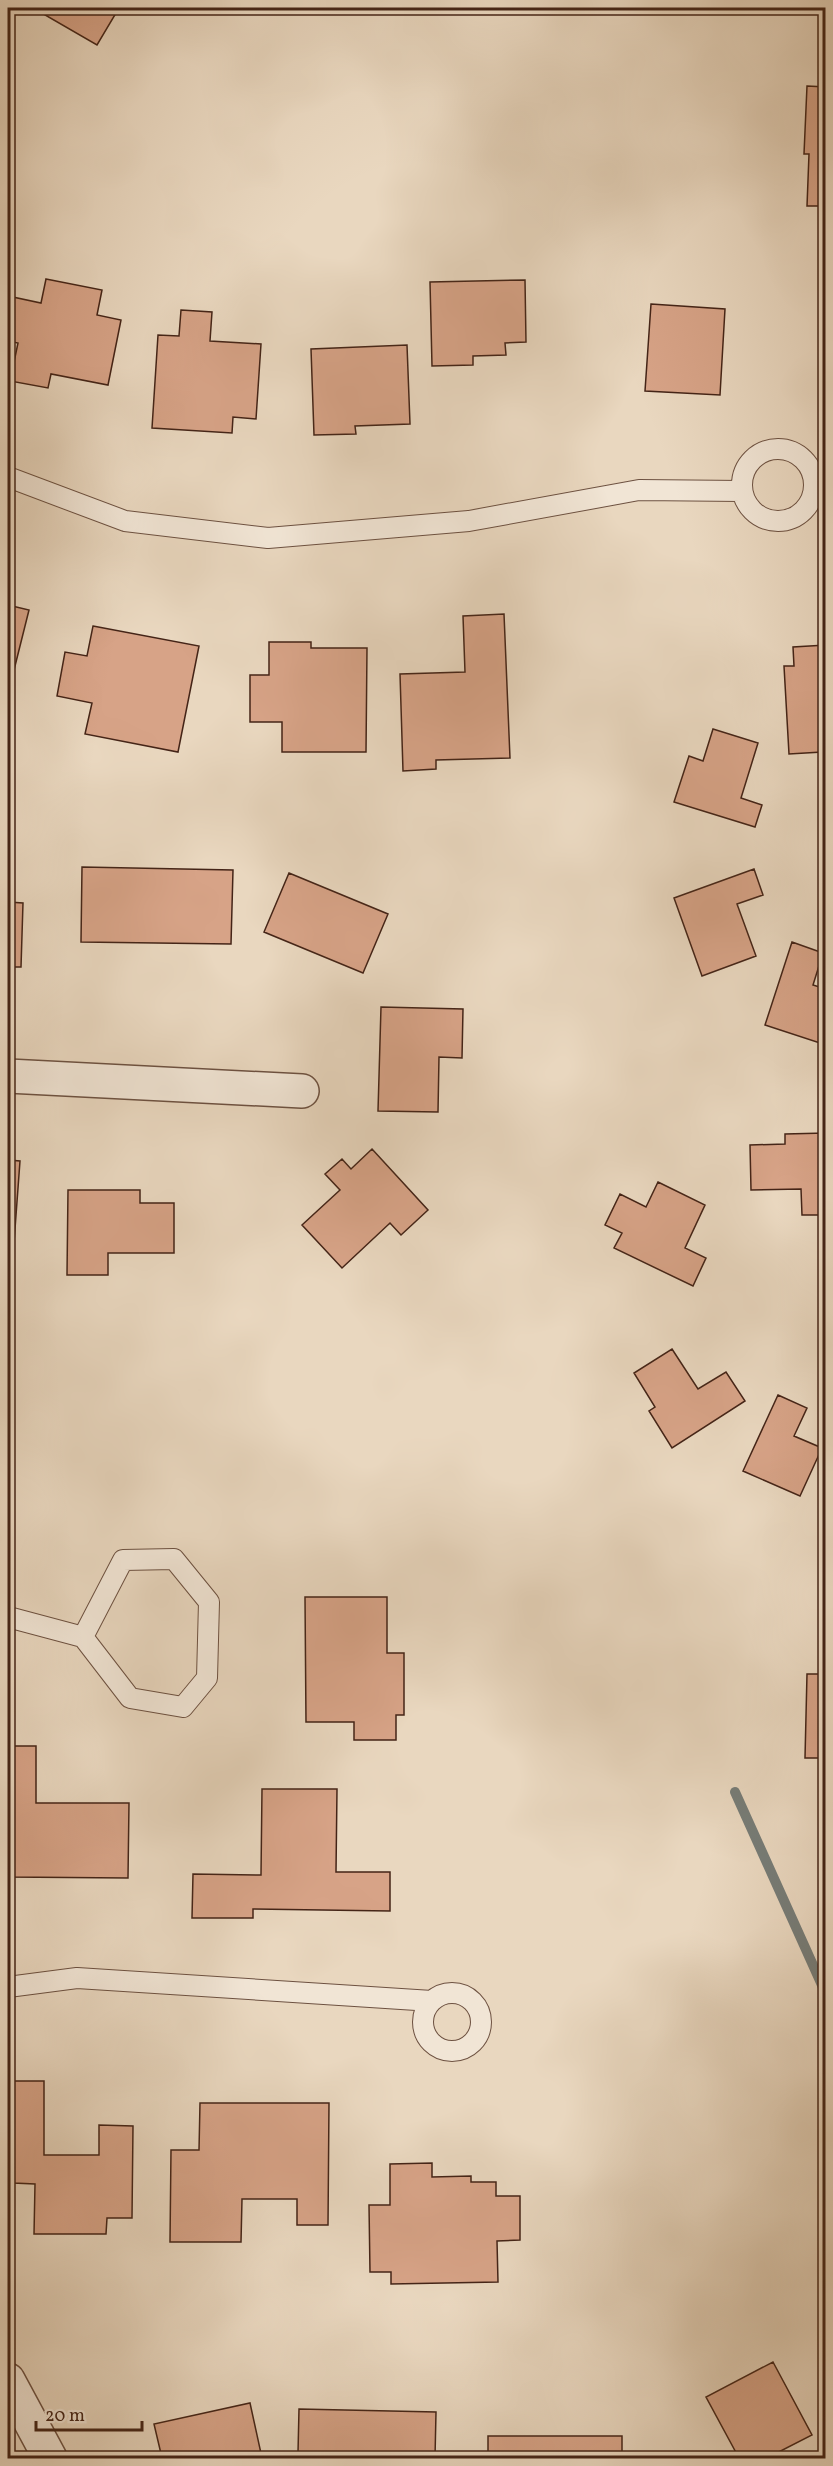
<svg xmlns="http://www.w3.org/2000/svg" width="833" height="2466" font-family="Vollkorn,serif">
<style>
.lines{fill:none;stroke-linecap:round;stroke-linejoin:round}
.stream{stroke:#777d78;stroke-width:10}
.building{fill:#d7a387;stroke:#442417;stroke-width:1.5}
.lane-casing{stroke:#6d5141;stroke-width:22}
.street-casing{stroke:#6d5141;stroke-width:36}
.lane{stroke:#f1e5d5;stroke-width:20}
.street{stroke:#f1e5d5;stroke-width:33}
</style>
<rect width="100%" height="100%" fill="#e9d7bf"/>
<filter id="stains"><feTurbulence type="fractalNoise" baseFrequency=".00333" numOctaves="4"/><feColorMatrix values="0 0 0 0 .2 0 0 0 0 .09 0 0 0 0 .02 0 0 0 .5 -.17"/></filter>
<radialGradient id="worn" r=".72"><stop offset=".6" stop-color="#630" stop-opacity="0"/><stop offset="1" stop-color="#630" stop-opacity=".3"/></radialGradient>
<g class="lines">
<!-- stream -->
<path class="stream" d="M 735,1792 L 826,1994"/>
</g>
<!-- building -->
<path class="building" d="M 33,8 L 119,8 L 97,45 Z
M 807,86 L 826,87 L 826,206 L 807,206 L 809,154 L 804,154 Z
M 46,279 L 102,290 L 97,315 L 121,320 L 108,385 L 51,374 L 48,388 L 10,381 L 18,343 L 8,341 L 8,296 L 41,303 Z
M 525,280 L 526,342 L 505,343 L 506,355 L 473,356 L 473,365 L 432,366 L 430,282 Z
M 651,304 L 725,309 L 720,395 L 645,391 Z
M 181,310 L 212,312 L 210,341 L 261,344 L 256,419 L 233,417 L 232,433 L 152,428 L 158,335 L 179,336 Z
M 407,345 L 410,424 L 355,426 L 356,434 L 314,435 L 311,349 Z
M 8,605 L 29,610 L 8,694 Z
M 504,614 L 510,758 L 436,760 L 436,769 L 403,771 L 400,674 L 465,672 L 463,616 Z
M 93,626 L 199,646 L 178,752 L 85,734 L 92,703 L 57,696 L 65,652 L 87,656 Z
M 269,642 L 311,642 L 311,648 L 367,648 L 366,752 L 282,752 L 282,722 L 250,722 L 250,675 L 269,675 Z
M 826,645 L 826,718 L 820,718 L 822,752 L 789,754 L 784,666 L 794,666 L 793,647 Z
M 713,729 L 758,743 L 741,798 L 762,805 L 755,827 L 674,802 L 689,756 L 703,761 Z
M 82,867 L 233,870 L 231,944 L 81,942 Z
M 754,869 L 763,895 L 737,904 L 756,956 L 702,976 L 674,898 Z
M 289,873 L 388,914 L 363,973 L 264,932 Z
M 8,902 L 23,903 L 21,967 L 8,967 Z
M 792,942 L 823,953 L 813,985 L 826,989 L 826,1045 L 765,1025 Z
M 381,1007 L 463,1009 L 462,1058 L 439,1057 L 438,1112 L 378,1111 Z
M 826,1133 L 826,1215 L 802,1215 L 801,1189 L 751,1190 L 750,1145 L 785,1144 L 785,1134 Z
M 372,1149 L 428,1210 L 401,1235 L 390,1223 L 342,1268 L 302,1225 L 340,1190 L 325,1174 L 342,1159 L 351,1169 Z
M 8,1160 L 20,1161 L 13,1256 L 8,1256 Z
M 658,1182 L 705,1205 L 685,1248 L 706,1258 L 693,1286 L 614,1248 L 622,1233 L 605,1225 L 620,1194 L 646,1207 Z
M 68,1190 L 140,1190 L 140,1203 L 174,1203 L 174,1253 L 108,1253 L 108,1275 L 67,1275 Z
M 672,1349 L 698,1389 L 726,1372 L 745,1401 L 672,1448 L 649,1411 L 655,1407 L 634,1373 Z
M 778,1395 L 807,1408 L 794,1436 L 822,1448 L 800,1496 L 743,1471 Z
M 305,1597 L 387,1597 L 387,1653 L 404,1653 L 404,1715 L 396,1715 L 396,1740 L 354,1740 L 354,1722 L 306,1722 Z
M 807,1674 L 826,1674 L 826,1758 L 805,1758 Z
M 8,1746 L 36,1746 L 36,1803 L 129,1803 L 128,1878 L 8,1877 Z
M 262,1789 L 337,1789 L 336,1872 L 390,1872 L 390,1911 L 253,1909 L 253,1918 L 192,1918 L 193,1874 L 261,1875 Z
M 8,2081 L 44,2081 L 44,2155 L 99,2155 L 99,2125 L 133,2126 L 132,2218 L 107,2218 L 106,2234 L 34,2234 L 35,2184 L 13,2183 L 13,2145 L 8,2145 Z
M 200,2103 L 329,2103 L 328,2225 L 297,2225 L 297,2199 L 242,2199 L 241,2242 L 170,2242 L 171,2150 L 199,2150 Z
M 432,2163 L 432,2177 L 471,2176 L 471,2182 L 496,2182 L 496,2196 L 520,2196 L 520,2240 L 497,2241 L 498,2282 L 391,2284 L 391,2272 L 370,2272 L 369,2205 L 390,2205 L 390,2164 Z
M 773,2362 L 812,2435 L 767,2458 L 739,2458 L 706,2397 Z
M 250,2403 L 262,2458 L 162,2458 L 154,2424 Z
M 299,2409 L 436,2412 L 435,2458 L 360,2458 L 360,2455 L 298,2453 Z
M 488,2436 L 622,2436 L 622,2458 L 488,2458 Z"/>
<g class="lines">
<!-- lane casing -->
<g class="lane-casing">
<path id="lane" d="M742 485a36 36 0 1 1 72 0a36 36 0 1 1-72 0Z
M 8,477 L 125,521 L 268,538 L 469,521 L 639,490 L 742,491
M 8,1617 L 83,1637 L 130,1698 L 183,1707 L 207,1678 L 209,1602 L 174,1559 L 123,1560 L 83,1637
M 8,1987 L 77,1978 L 432,2001
M423 2022a29 29 0 1 1 58 0a29 29 0 1 1-58 0Z"/>
</g>
<!-- street casing -->
<g class="street-casing">
<path id="street" d="M 8,1076 L 302,1091
M 8,2380 L 50,2458"/>
</g>
<!-- lane -->
<use href="#lane" class="lane"/>
<!-- street -->
<use href="#street" class="street"/>
</g>
<!-- margin -->
<rect width="833" height="2466" fill="none" stroke="#e9d7bf" stroke-width="30"/>
<rect x="9" y="9" width="815" height="2448" fill="none" stroke="#442417" stroke-width="3"/>
<rect x="15" y="15" width="803" height="2436" fill="none" stroke="#442417" stroke-width="1.5"/>
<!-- scale -->
<path d="M36 2421v9h106v-9" fill="none" stroke="#442417" stroke-width="3"/>
<text x="45" y="2421" font-size="18" fill="#442417" stroke="#f1e5d5" stroke-width="4.5" paint-order="stroke">20 m</text>
<rect width="100%" height="100%" filter="url(#stains)"/>
<rect width="100%" height="100%" fill="url(#worn)"/>
</svg>
